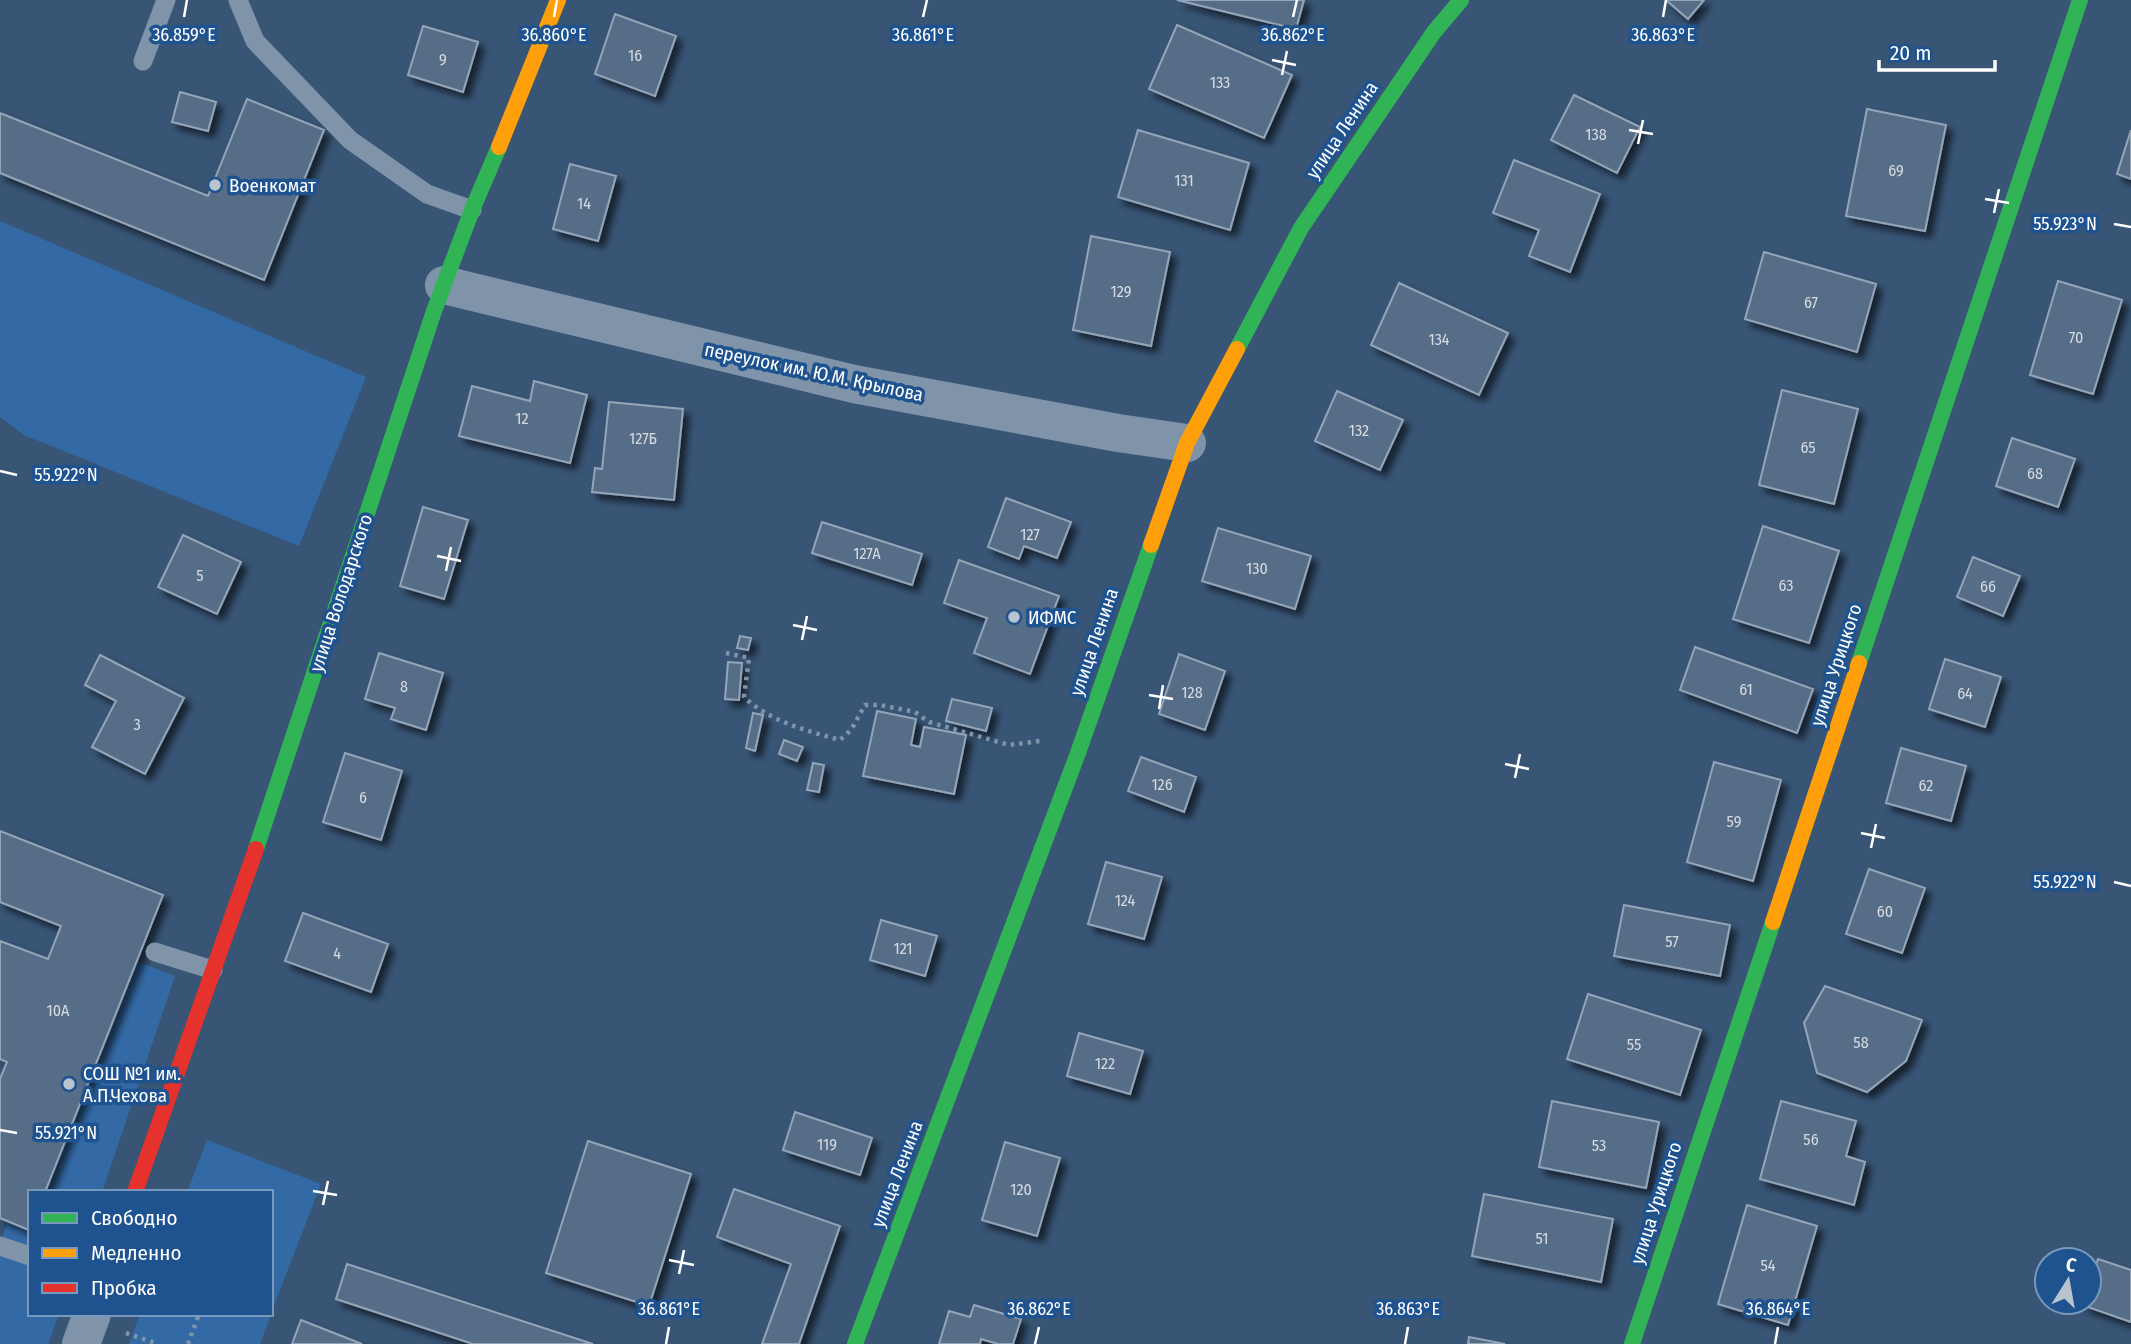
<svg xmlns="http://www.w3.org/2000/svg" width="2131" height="1344" font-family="'Fira Sans Condensed',sans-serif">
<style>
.green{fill:#336aa6}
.building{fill:#566d87;stroke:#94a5b8;stroke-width:2;filter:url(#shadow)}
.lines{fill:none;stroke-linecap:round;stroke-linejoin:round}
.path{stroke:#7f94a9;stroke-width:4.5;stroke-dasharray:3.5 5;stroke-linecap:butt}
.lane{stroke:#7f94a9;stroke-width:19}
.street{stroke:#7f94a9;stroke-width:38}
.fast{stroke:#30b455;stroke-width:16}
.slow{stroke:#ff9f0a;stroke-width:16}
.jam{stroke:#e5322d;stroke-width:16}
.ticks{fill:none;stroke:#fff;stroke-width:2.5}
.poi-dot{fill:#b9c4cf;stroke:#1e5390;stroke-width:2.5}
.labels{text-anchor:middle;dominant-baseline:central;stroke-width:7;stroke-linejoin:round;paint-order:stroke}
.number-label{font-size:16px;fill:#d5dae1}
.street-label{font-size:19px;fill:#fff;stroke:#1e5390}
.poi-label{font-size:19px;fill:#fff;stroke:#1e5390;text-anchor:start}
.ticks-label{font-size:18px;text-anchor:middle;fill:#fff;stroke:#1e5390;stroke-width:7;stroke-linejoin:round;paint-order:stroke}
</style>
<defs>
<filter id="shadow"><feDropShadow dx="6" dy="6" stdDeviation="3.5" flood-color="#0009"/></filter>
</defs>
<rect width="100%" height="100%" fill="#385576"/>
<!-- green -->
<path class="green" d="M 0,221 L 366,377 L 299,546 L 24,435 L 0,417 Z
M 136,961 L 175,976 L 102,1192 L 45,1192 Z
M 207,1140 L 321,1184 L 271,1313 L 271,1192 L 187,1192 Z
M 8,1221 L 30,1229 L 30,1314 L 59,1314 L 48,1344 L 0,1344 L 0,1244 Z
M 140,1314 L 271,1314 L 260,1344 L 129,1344 Z"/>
<!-- building -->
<path class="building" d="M 1177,0 L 1304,0 L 1296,29 Z
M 1666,0 L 1704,0 L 1688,19 Z
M 615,14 L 676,36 L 655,96 L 595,74 Z
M 1177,25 L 1292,75 L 1264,138 L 1149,89 Z
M 423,26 L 478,42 L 463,92 L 408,75 Z
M 180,92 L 216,102 L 208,131 L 172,122 Z
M 1574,95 L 1640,127 L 1617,173 L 1551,140 Z
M 247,99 L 324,130 L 264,280 L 0,173 L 0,113 L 208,196 Z
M 1867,109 L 1946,125 L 1925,231 L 1846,216 Z
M 1138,130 L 1249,163 L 1230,230 L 1118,197 Z
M 2131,130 L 2131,179 L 2117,174 Z
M 1514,160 L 1600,194 L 1570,272 L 1529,256 L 1539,230 L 1493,213 Z
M 570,164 L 616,176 L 598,241 L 553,229 Z
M 1091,236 L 1170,252 L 1151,346 L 1073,330 Z
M 1764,252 L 1876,284 L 1857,352 L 1745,319 Z
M 2058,281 L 2122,300 L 2093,394 L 2030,375 Z
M 1399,283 L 1508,333 L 1479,395 L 1371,345 Z
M 534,381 L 587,395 L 570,463 L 459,436 L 472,386 L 530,401 Z
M 1782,390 L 1858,409 L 1834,504 L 1759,485 Z
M 1337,391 L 1403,420 L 1380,470 L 1315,441 Z
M 609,402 L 683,409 L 674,500 L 592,492 L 595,468 L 602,469 Z
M 2012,438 L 2075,459 L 2058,507 L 1996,486 Z
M 1006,498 L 1071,522 L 1057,558 L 1024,546 L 1019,559 L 988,547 Z
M 423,507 L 468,520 L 444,599 L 400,586 Z
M 822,522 L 922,554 L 912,585 L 812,553 Z
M 1763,526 L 1839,551 L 1809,643 L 1733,619 Z
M 1218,528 L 1311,556 L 1295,609 L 1202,581 Z
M 183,535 L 241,562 L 217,614 L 158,587 Z
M 1973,557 L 2020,576 L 2003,616 L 1957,597 Z
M 959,560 L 1059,596 L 1030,674 L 974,653 L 987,618 L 944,603 Z
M 740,636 L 751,638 L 748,650 L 737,648 Z
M 1695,647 L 1813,689 L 1797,733 L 1680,690 Z
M 379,653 L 443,673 L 426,730 L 391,719 L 395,708 L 365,699 Z
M 1179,654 L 1225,671 L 1205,730 L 1159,714 Z
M 100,655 L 184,698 L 145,774 L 92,747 L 116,701 L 85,685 Z
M 1945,659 L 2001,677 L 1985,727 L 1929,709 Z
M 728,662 L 742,663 L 739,700 L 725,699 Z
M 952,699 L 992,708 L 986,731 L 946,721 Z
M 877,711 L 916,719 L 911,745 L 920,747 L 924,727 L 966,735 L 954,794 L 863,776 Z
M 753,713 L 763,715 L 755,751 L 746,748 Z
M 784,740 L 803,747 L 797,761 L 779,754 Z
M 1901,748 L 1966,766 L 1951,821 L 1886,803 Z
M 345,753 L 402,771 L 381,840 L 323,822 Z
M 1141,757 L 1196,777 L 1184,812 L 1128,791 Z
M 1714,762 L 1781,780 L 1753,881 L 1687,862 Z
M 813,763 L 824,765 L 819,792 L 807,790 Z
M 0,831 L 163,895 L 45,1192 L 30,1192 L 29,1230 L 0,1218 L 0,1079 L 7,1062 L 0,1059 L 0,941 L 48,959 L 61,926 L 0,902 Z
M 1106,862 L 1162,877 L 1144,939 L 1088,924 Z
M 1869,869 L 1925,888 L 1902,953 L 1846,934 Z
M 1624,905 L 1730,925 L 1720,976 L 1614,956 Z
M 303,913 L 388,944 L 371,992 L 285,961 Z
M 881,920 L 937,936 L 925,976 L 870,960 Z
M 1825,986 L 1922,1020 L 1906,1061 L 1867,1092 L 1817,1073 L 1804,1023 Z
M 1588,994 L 1701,1030 L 1680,1095 L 1567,1059 Z
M 1079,1033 L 1143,1051 L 1130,1094 L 1067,1076 Z
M 1552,1101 L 1659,1122 L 1646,1188 L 1539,1167 Z
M 1781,1101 L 1856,1121 L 1846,1156 L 1865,1162 L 1854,1205 L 1760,1179 Z
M 795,1112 L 872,1138 L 860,1175 L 783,1150 Z
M 588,1141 L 691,1174 L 649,1306 L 546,1273 Z
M 1005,1142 L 1060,1158 L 1037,1236 L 982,1220 Z
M 734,1189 L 840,1226 L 799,1344 L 762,1344 L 791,1264 L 717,1237 Z
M 1484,1194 L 1613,1219 L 1601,1282 L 1472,1256 Z
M 1747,1205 L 1817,1226 L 1788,1325 L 1718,1304 Z
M 2098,1259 L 2131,1270 L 2131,1322 L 2082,1305 L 2083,1302 L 2089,1302 L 2089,1285 Z
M 347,1264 L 593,1344 L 473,1344 L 336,1299 Z
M 974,1305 L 1021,1319 L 1013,1344 L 998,1344 L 981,1339 L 980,1344 L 939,1344 L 949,1311 L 970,1317 Z
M 301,1320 L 362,1344 L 292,1344 Z
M 1469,1337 L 1505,1344 L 1468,1344 Z"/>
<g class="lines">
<!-- path -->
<path class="path" d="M 726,653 L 749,658 L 744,697 C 769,721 807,731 840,740 L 851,730 L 865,705 L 880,705 L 915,712 L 929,722 L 1009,745 L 1040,741
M 247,1192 L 248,1190
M 126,1333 L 158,1344
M 188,1344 L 199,1314"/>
<!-- lane -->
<path class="lane" d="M 238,0 L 255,41 L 350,140 L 427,194 L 472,210
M 143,61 L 166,0
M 155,952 L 213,970
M 0,1246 L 30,1256"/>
<!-- street -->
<path class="street" d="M 444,285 L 854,384 L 1118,433 L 1187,443
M 81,1344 L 92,1314"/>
<!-- fast -->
<path class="fast" d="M 1237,349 L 1301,228 L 1434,32 L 1461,0
M 1859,663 L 2080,0
M 256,849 L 434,311 L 472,210 L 499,147
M 855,1344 L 1078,753 L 1151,545
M 1632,1344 L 1773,922"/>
<!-- slow -->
<path class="slow" d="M 499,147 L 558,0
M 1151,545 L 1187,443 L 1237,349
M 1773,922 L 1859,663"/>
<!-- jam -->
<path class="jam" d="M 135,1192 L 256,849"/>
</g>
<!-- ticks -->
<path class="ticks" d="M 184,17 L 187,0M 554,17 L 557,0M 923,17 L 927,0M 1293,17 L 1297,0M 1663,17 L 1666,0M 1272,60 L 1296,65M 1282,75 L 1287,51M 1629,130 L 1653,134M 1638,144 L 1643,120M 1985,199 L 2009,203M 1994,213 L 1999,189M 2114,224 L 2131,227M 0,471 L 17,475M 437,556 L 461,561M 446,571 L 451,547M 793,625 L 817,630M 802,640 L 807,616M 1149,695 L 1173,699M 1159,709 L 1163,685M 1505,764 L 1529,769M 1515,778 L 1520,754M 1861,833 L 1885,838M 1871,848 L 1876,824M 2114,882 L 2131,886M 0,1130 L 17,1133M 313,1191 L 337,1195M 323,1205 L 328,1181M 669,1260 L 694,1265M 679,1274 L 684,1250M 666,1344 L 669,1327M 1035,1344 L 1039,1327M 1405,1344 L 1408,1327M 1775,1344 L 1778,1327"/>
<!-- markers -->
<g class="poi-dot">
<circle cx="215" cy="185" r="7"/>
<circle cx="1014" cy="617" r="7"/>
<circle cx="69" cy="1084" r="7"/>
</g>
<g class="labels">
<!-- number labels -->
<g class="number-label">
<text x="635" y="55">16</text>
<text x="443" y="59">9</text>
<text x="1220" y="82">133</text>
<text x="1596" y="134">138</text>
<text x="1896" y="170">69</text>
<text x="1184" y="180">131</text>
<text x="584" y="203">14</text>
<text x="1121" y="291">129</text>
<text x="1811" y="302">67</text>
<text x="2076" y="337">70</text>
<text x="1439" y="339">134</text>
<text x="522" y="418">12</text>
<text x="1359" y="430">132</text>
<text x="643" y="438">127Б</text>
<text x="1808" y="447">65</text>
<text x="2035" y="473">68</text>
<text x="1030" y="534">127</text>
<text x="867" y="553">127А</text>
<text x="1257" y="568">130</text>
<text x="200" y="575">5</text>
<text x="1786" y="585">63</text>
<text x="1988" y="586">66</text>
<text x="404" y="686">8</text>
<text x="1746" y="689">61</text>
<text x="1192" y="692">128</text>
<text x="1965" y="693">64</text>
<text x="137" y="724">3</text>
<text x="1162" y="784">126</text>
<text x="1926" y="785">62</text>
<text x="363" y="797">6</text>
<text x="1734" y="821">59</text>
<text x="1125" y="900">124</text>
<text x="1885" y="911">60</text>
<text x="1672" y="941">57</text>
<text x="903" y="948">121</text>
<text x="337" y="953">4</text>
<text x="58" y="1010">10А</text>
<text x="1861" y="1042">58</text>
<text x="1634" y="1044">55</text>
<text x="1105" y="1063">122</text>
<text x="1811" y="1139">56</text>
<text x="827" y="1144">119</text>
<text x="1599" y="1145">53</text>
<text x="1021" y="1189">120</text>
<text x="1542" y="1238">51</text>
<text x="1768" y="1265">54</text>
</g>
<!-- street labels -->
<g class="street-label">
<text transform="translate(1342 130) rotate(-56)">улица Ленина</text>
<text transform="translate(814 372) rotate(12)">переулок им. Ю.М. Крылова</text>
<text transform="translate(341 593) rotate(-72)">улица Володарского</text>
<text transform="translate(1094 642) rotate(-71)">улица Ленина</text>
<text transform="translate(1836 665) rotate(-72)">улица Урицкого</text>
<text transform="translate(897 1174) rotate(-69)">улица Ленина</text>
<text transform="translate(1656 1203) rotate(-72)">улица Урицкого</text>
</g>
<!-- poi labels -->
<g class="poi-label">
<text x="229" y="185">Военкомат</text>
<text x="1028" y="617">ИФМС</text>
<text x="83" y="1073">СОШ №1 им.<tspan x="83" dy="22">А.П.Чехова</tspan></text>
</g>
</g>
<g class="ticks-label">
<text x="184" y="41">36.859°E</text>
<text x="554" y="41">36.860°E</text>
<text x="923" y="41">36.861°E</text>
<text x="1293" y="41">36.862°E</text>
<text x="1663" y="41">36.863°E</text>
<text x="2065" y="230">55.923°N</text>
<text x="66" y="481">55.922°N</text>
<text x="2065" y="888">55.922°N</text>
<text x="66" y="1139">55.921°N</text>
<text x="669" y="1315">36.861°E</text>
<text x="1039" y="1315">36.862°E</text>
<text x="1408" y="1315">36.863°E</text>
<text x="1778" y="1315">36.864°E</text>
</g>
<!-- legend -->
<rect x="28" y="1190" width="245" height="126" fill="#1e5390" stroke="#7898bc" stroke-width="2"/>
<rect x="42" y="1213" width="35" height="10" fill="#30b455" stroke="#7898bc" stroke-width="2"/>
<text x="91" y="1225" font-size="21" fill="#ffffff">Свободно</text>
<rect x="42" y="1248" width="35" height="10" fill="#ff9f0a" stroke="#7898bc" stroke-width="2"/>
<text x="91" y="1260" font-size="21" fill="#ffffff">Медленно</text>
<rect x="42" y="1283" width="35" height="10" fill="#e5322d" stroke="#7898bc" stroke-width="2"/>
<text x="91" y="1295" font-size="21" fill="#ffffff">Пробка</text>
<!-- north arrow -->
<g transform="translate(2068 1281) rotate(11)"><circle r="33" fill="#1e5390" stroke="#7898bc" stroke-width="2"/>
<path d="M0-5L12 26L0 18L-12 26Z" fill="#b9c4cf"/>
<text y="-10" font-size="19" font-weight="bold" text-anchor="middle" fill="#ffffff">С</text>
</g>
<!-- scale -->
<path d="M1879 60v10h116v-10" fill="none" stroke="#ffffff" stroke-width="3.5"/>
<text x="1890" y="60" font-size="21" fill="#ffffff" stroke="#1e5390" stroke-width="5" paint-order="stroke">20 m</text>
</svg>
